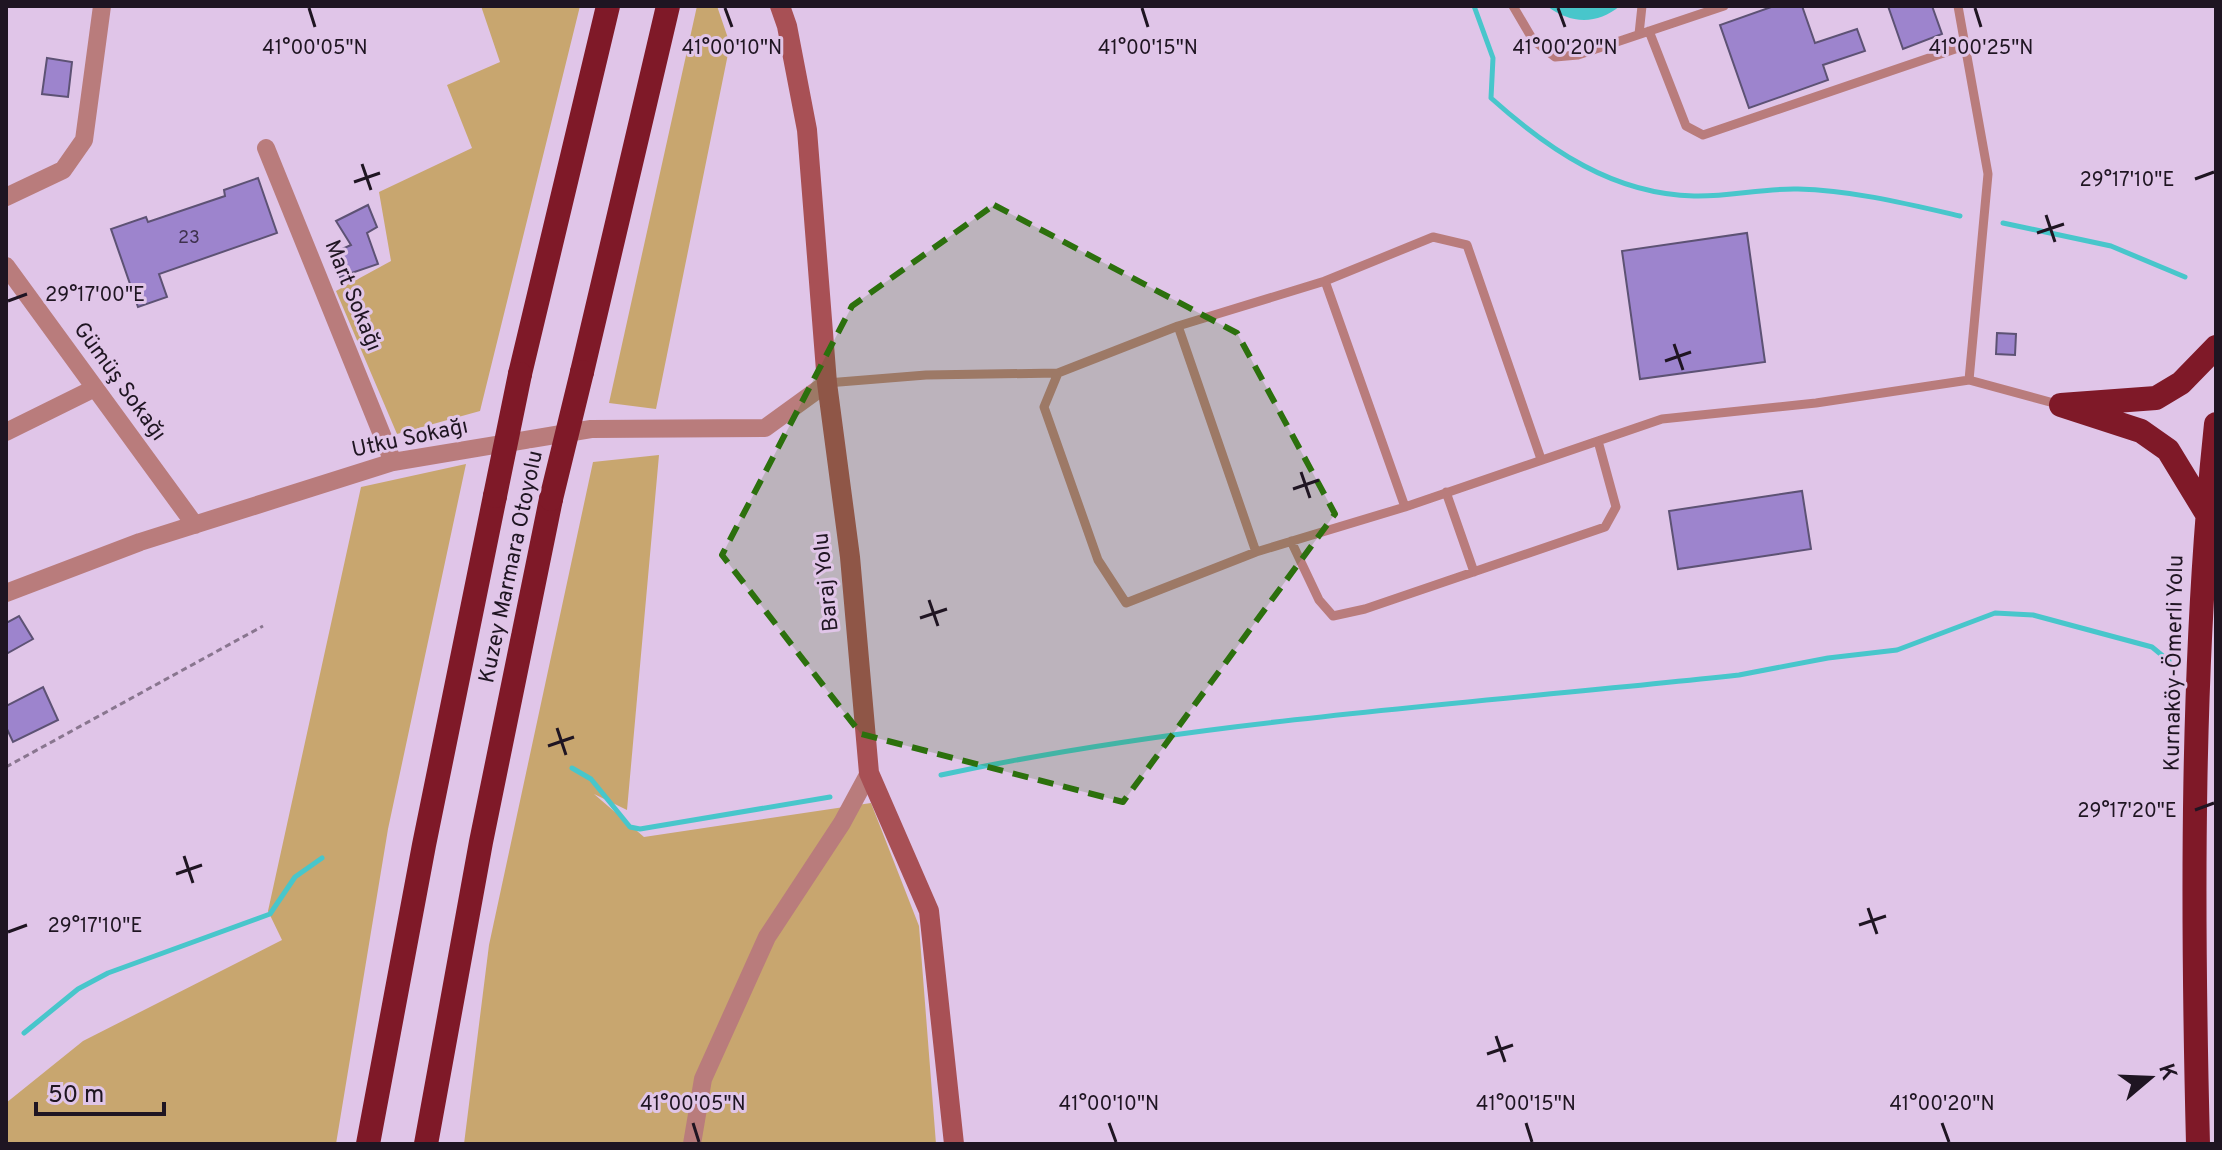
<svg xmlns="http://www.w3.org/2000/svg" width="2222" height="1150" font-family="Overpass,sans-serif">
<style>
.green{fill:#c8a66f}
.water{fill:#48c6cb}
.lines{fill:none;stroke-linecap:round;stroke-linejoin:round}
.stream{stroke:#48c6cb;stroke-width:5}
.building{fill:#9d84cd;stroke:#5d5274;stroke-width:2}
.path{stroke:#89768f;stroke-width:3;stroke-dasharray:6 4;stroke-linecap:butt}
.lane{stroke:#b97c7c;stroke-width:9}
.street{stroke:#b97c7c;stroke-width:18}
.secondary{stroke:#a85055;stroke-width:20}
.highway{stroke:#7f1928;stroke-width:24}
.highway-bridge{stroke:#7f1928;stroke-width:24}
.marked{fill:#2c700d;fill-opacity:0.2;stroke:#2c700d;stroke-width:6;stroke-dasharray:16 10;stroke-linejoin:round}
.ticks{fill:none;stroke:#1f1522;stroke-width:3}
.labels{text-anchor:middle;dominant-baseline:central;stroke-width:6;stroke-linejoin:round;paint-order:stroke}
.number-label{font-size:18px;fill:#3e314d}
.street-label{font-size:22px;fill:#1f1522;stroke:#e0c5e8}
.ticks-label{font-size:20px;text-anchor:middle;fill:#1f1522;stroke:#e0c5e8;stroke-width:6;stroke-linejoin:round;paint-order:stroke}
</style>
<rect width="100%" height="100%" fill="#e0c5e8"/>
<!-- green -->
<path class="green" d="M 481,6 L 580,6 L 480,411 L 397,434 L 336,291 L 391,261 L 379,192 L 472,148 L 447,85 L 500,62 Z
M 697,6 L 717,6 L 730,44 L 656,409 L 609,403 Z
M 659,455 L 627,810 L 594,794 L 644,837 L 871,803 L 919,926 L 936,1144 L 464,1144 L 489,945 L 593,462 Z
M 466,464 L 388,829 L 336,1144 L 6,1144 L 6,1103 L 83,1041 L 282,940 L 268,911 L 361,487 Z"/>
<!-- water -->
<path class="water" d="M 1547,6 L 1620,6 C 1597,25 1570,24 1547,6 Z"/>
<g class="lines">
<!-- stream -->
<path class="stream" d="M 1474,6 L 1493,58 L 1491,98 C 1549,150 1613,194 1694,196 C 1729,197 1763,188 1798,189 C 1851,190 1908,204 1960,216
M 2003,223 L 2111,246 L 2185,277
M 572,768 L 591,779 L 630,827 L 640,829 L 830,797
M 941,775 C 1203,719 1473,704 1739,675 L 1828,658 L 1897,650 L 1995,613 L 2033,615 L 2152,647 L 2169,661
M 24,1033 L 78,989 L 108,973 L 270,914 L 295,877 L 322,858"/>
</g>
<!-- building -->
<path class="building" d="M 1774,6 L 1802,6 L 1815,43 L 1857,29 L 1865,51 L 1823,65 L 1828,80 L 1749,108 L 1720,25 Z
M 1888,6 L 1932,6 L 1942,34 L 1903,49 Z
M 47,58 L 72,62 L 68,97 L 42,94 Z
M 258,178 L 277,233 L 159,274 L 167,297 L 138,307 L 111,229 L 146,217 L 148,222 L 225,196 L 224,190 Z
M 368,205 L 377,227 L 367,233 L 378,264 L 340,277 L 333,253 L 351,245 L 336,221 Z
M 1747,233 L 1765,362 L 1640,379 L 1622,251 Z
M 1997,333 L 2016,334 L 2015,355 L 1996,354 Z
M 1802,491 L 1811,549 L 1678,569 L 1669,511 Z
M 19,616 L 33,639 L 6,654 L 6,623 Z
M 43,687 L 58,720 L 13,742 L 6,727 L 6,706 Z"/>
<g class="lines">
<!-- path -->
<path class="path" d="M 6,767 L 263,626"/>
<!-- lane -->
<path class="lane" d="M 1513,6 L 1533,40 L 1555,57 L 1578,55 L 1724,6
M 1958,6 L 1988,174 L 1969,380 L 2061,405
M 1649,31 L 1686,126 L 1703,135 L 1964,46
M 1639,34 L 1642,6
M 1325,281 L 1178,326 L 1256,552 L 1405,507
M 1178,326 L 1058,373 L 1044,407 L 1098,560 L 1126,603 L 1256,552
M 827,383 L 926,375 L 1058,373
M 1541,459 L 1467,245 L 1433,237 L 1325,281 L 1405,507 L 1662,419 L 1816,403 L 1969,380
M 1446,492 L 1474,572
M 1291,541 L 1319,600 L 1333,616 L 1365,609 L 1605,527 L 1616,507 L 1598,441"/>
<!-- street -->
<path class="street" d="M 266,148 L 393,462
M 6,197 L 63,170 L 84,140 L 102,6
M 6,266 L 195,525
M 6,432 L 93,389
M 6,593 L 140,542 L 393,462 L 591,429 L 765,428 L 827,383
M 692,1144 L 703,1079 L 767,937 L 842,823 L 869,773"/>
<!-- secondary -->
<path class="secondary" d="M 780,6 L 787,26 L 807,130 L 827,383 L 850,557 L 869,773 L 929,911 L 954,1144"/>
<!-- highway -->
<path class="highway" d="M 582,372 L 668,6
M 520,374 L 608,6
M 2207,514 L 2168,450 L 2141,431 L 2061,405 L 2156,398 L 2181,383 L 2216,347
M 368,1144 L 424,845 L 495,496
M 426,1144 L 481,842 L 551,499
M 2198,1144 C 2192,906 2191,660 2216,424"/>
<!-- highway-bridge -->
<path class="highway-bridge" d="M 495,496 L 520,374
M 551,499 L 582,372"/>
</g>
<!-- marked area -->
<path class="marked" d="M 994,205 L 1237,333 L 1335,514 L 1123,802 L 861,734 L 722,555 L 852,306 Z"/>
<!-- ticks -->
<path class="ticks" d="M 309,8 L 315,27M 725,8 L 732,27M 1142,8 L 1148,27M 1558,8 L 1565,27M 1975,8 L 1981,27M 362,164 L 371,190M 2195,179 L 2214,172M 354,182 L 380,173M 2046,215 L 2055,242M 2037,233 L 2064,224M 8,301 L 27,294M 1674,344 L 1683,370M 1665,361 L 1691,352M 1301,472 L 1310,498M 1293,489 L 1319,480M 929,600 L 938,626M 920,618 L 947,609M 557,728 L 566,755M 548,746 L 574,737M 2195,810 L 2214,803M 184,856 L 193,883M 176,874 L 202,865M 1868,908 L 1877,934M 1859,925 L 1886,916M 8,932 L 27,925M 1496,1036 L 1505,1062M 1487,1054 L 1513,1045M 693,1123 L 699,1142M 1109,1123 L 1116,1142M 1526,1123 L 1532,1142M 1942,1123 L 1949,1142"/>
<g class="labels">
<!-- number labels -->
<g class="number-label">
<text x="189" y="238">23</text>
</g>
<!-- street labels -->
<g class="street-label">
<text transform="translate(352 296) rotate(68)">Mart Sokağı</text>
<text transform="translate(119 382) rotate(54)">Gümüş Sokağı</text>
<text transform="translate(410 439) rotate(-12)">Utku Sokağı</text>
<text transform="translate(512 567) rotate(-78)">Kuzey Marmara Otoyolu</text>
<text transform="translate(827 582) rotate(-96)">Baraj Yolu</text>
<text transform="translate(2175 663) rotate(-89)">Kurnaköy-Ömerli Yolu</text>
</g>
</g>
<g class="ticks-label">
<text x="732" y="54">41°00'10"N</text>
<text x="1981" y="54">41°00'25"N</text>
<text x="315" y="54">41°00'05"N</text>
<text x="1148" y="54">41°00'15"N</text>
<text x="1565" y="54">41°00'20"N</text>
<text x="2127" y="186">29°17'10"E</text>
<text x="95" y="301">29°17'00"E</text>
<text x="2127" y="817">29°17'20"E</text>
<text x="95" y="932">29°17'10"E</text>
<text x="693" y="1110">41°00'05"N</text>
<text x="1109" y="1110">41°00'10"N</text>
<text x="1526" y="1110">41°00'15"N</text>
<text x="1942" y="1110">41°00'20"N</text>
</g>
<!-- border -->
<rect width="2222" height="1150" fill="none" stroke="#1f1522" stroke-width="16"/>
<!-- north arrow -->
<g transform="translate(2150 1078) rotate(71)" stroke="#e0c5e8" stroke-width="6" paint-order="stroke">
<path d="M0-6L14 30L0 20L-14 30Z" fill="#1f1522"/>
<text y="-12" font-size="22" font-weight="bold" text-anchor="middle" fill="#1f1522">K</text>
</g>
<!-- scale -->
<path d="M36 1102v12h128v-12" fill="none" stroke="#1f1522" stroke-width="4"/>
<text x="48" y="1102" font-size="24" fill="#1f1522" stroke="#e0c5e8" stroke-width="6" paint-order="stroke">50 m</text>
</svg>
